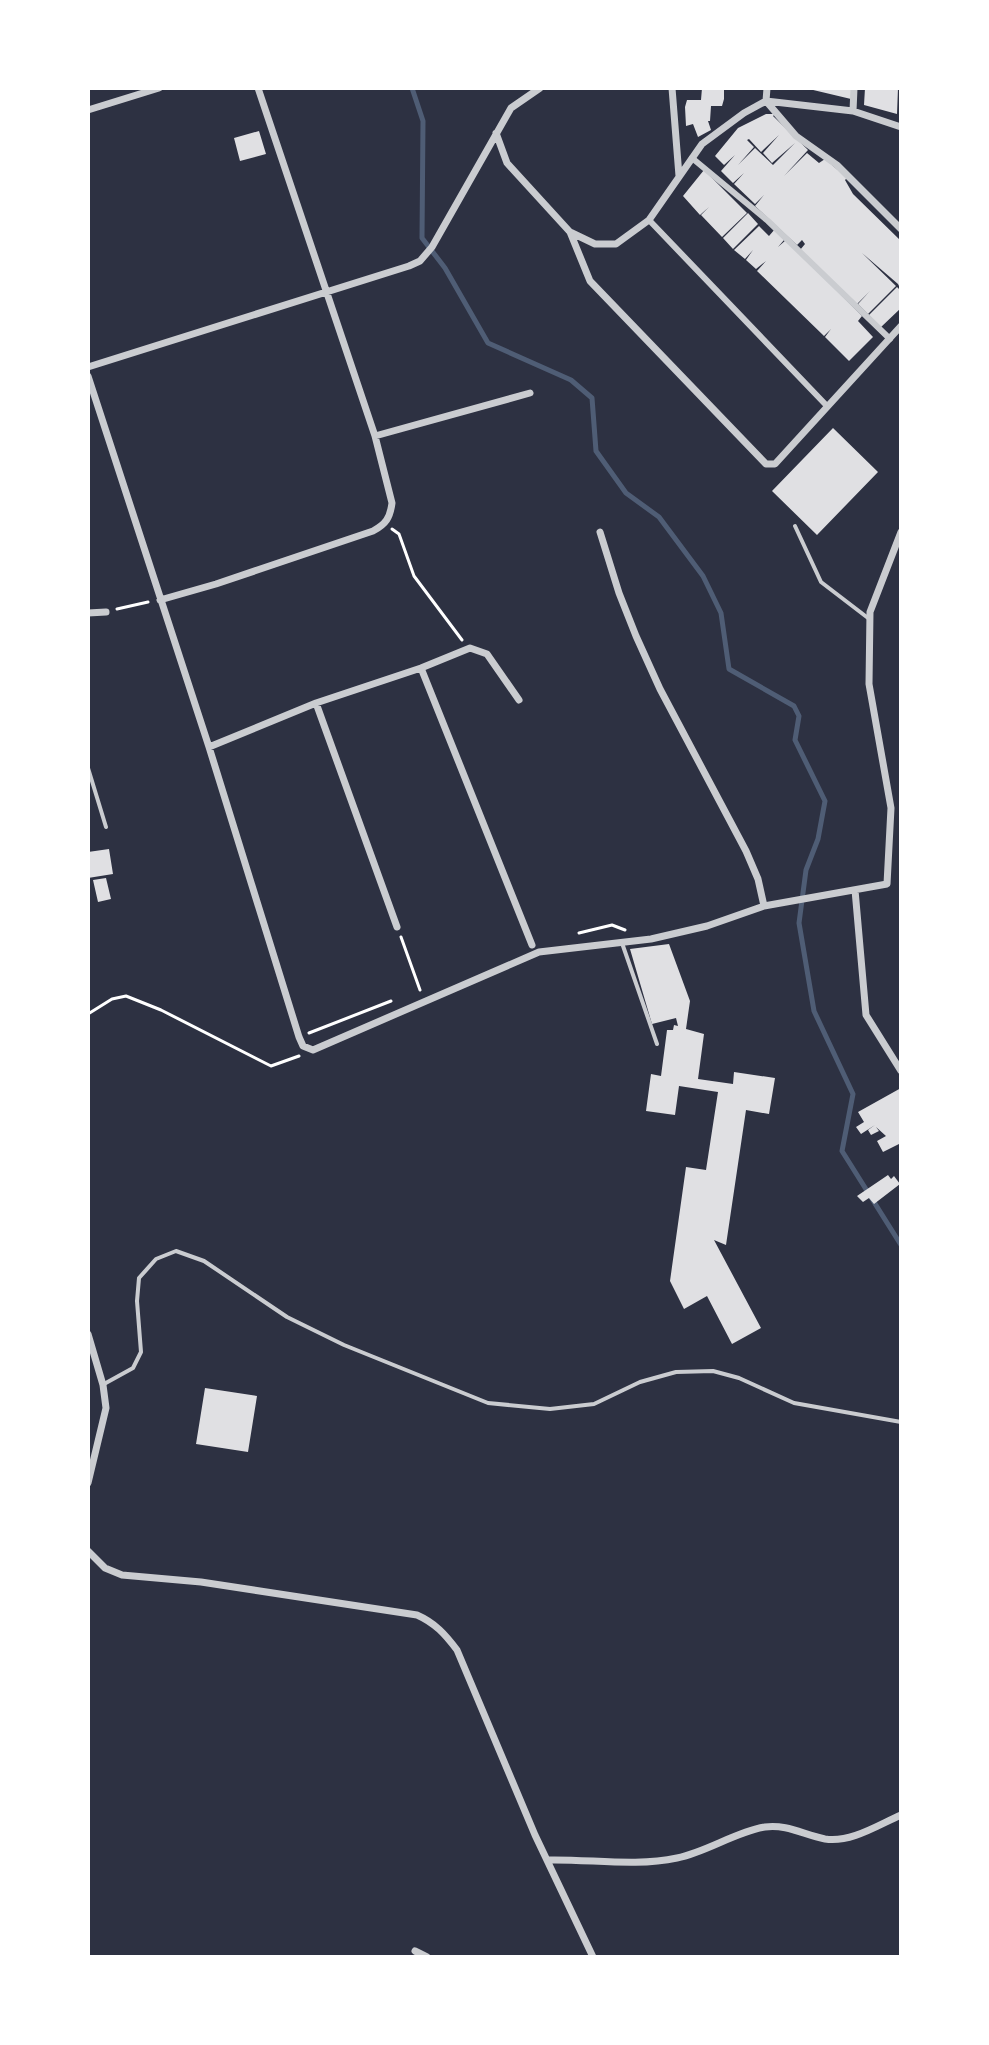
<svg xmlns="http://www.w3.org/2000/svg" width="989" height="2045" font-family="Georgia,serif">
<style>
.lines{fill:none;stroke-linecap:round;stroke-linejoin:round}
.stream{stroke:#4f5d75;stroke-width:5}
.building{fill:#e0e0e3;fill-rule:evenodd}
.path{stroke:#fff;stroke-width:3}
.service{stroke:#caccd0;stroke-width:4}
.pedestrian{stroke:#caccd0;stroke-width:6}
.minor{stroke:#caccd0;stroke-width:7}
</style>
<rect width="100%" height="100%" fill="#2d3142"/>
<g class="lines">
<!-- stream -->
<path class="stream" d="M 412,88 L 423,121 L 422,238 L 445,268 L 488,343 L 571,380 L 592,398 L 596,451 L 626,493 L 659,517 L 703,576 L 721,613 L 729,669 L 794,706 L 799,716 L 795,740 L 825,801 L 818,839 L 806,870 L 799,923 L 814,1011 L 853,1094 L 842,1151 L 901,1245"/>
</g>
<!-- building -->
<path class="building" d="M 702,88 L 724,88 L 724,99 L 722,106 L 711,106 L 710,121 L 708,121 L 711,130 L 698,137 L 693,124 L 686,126 L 685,107 L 687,100 L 701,100 Z
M 809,88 L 852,88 L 851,99 L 809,89 Z
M 865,88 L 898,88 L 897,114 L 864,105 Z
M 766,114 L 775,114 L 773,116 L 808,150 L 784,176 L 807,153 L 819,163 L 825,159 L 847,178 L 845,180 L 853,194 L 901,241 L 901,290 L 898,284 L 862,253 L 896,286 L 868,314 L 858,304 L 870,291 L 857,304 L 800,250 L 805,244 L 802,240 L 797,245 L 755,206 L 764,195 L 755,204 L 734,184 L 744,173 L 733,183 L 721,171 L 735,155 L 724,165 L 715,156 L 738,128 ZM 779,135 L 763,153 L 772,163 L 795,143 L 773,165 L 755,148 L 738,165 L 754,147 L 747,140 L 749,139 L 761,152 Z
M 259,131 L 266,154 L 240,161 L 234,138 Z
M 704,170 L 747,213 L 722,237 L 701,215 L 709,207 L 700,215 L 683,196 Z
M 748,213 L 758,224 L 733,249 L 723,238 Z
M 759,226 L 769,236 L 775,229 L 784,240 L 778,247 L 786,240 L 862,316 L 858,321 L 873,337 L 849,361 L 825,337 L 831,329 L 824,336 L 757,271 L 766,261 L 756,269 L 746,260 L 753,250 L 745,259 L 734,250 Z
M 897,287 L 901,291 L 901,308 L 880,328 L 869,315 Z
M 833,428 L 878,472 L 817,535 L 772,491 Z
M 109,849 L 113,874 L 88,878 L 88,852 Z
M 106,878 L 111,899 L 98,902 L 93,880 Z
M 669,944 L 690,1001 L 686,1029 L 704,1034 L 698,1079 L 733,1084 L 734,1072 L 775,1078 L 769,1114 L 746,1110 L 726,1245 L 714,1240 L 761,1328 L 732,1344 L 707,1296 L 684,1309 L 670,1281 L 686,1167 L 706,1170 L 718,1092 L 679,1086 L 675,1115 L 646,1111 L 651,1074 L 661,1076 L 667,1030 L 673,1030 L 674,1025 L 678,1026 L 676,1018 L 652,1024 L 630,949 Z
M 901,1088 L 901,1143 L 883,1152 L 877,1141 L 886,1136 L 876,1127 L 879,1131 L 871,1135 L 868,1130 L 875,1125 L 861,1134 L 856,1127 L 864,1122 L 858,1112 Z
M 888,1175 L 891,1179 L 894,1176 L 900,1184 L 874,1204 L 869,1198 L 863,1202 L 857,1196 Z
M 205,1388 L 257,1396 L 248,1452 L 196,1444 Z"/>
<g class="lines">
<!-- path -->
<path class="path" d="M 392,529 L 399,534 L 414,576 L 462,640
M 117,609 L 148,602
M 579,933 L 612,925 L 625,930
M 401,937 L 420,990
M 88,1014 L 112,999 L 126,996 L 161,1010 L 271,1066 L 299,1056
M 309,1033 L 391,1001"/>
<!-- service -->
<path class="service" d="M 795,526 L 821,582 L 868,618
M 88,768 L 106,827
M 622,943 L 657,1044
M 104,1384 L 133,1368 L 141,1352 L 137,1301 L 139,1278 L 156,1259 L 176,1251 L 204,1261 L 287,1317 L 344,1345 L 488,1403 L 550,1409 L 594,1404 L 640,1382 L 676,1372 L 713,1371 L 739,1378 L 794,1403 L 901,1422"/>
<!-- pedestrian -->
<path class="pedestrian" d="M 692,158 L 768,221 L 890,339
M 649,220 L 827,406"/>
<!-- minor -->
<path class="minor" d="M 672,88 L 679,176
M 767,88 L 766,101 L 796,136 L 837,165 L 901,229
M 88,110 L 159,88
M 853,111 L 854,88
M 496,133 L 507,163 L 570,232 L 595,244 L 616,244 L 649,220 L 702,144 L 744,113 L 766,101 L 853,111 L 901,127
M 570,232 L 590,281 L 766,464 L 775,464 L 901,326
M 88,367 L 409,266 L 420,261 L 432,247 L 511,108 L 540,88
M 88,376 L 209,747 L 299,1037 L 303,1046 L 313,1050 L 539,952 L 651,939 L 707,926 L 764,906 L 887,884 L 891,808 L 869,684 L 870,612 L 901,532
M 375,436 L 530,393
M 600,532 L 619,593 L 636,636 L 660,689 L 746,851 L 758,879 L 764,906
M 160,600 L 216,584 L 373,531 C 386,524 390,518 392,503 L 375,436 L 258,88
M 88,613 L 106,612
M 421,668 L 532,945
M 316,703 L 397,927
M 209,747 L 316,703 L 421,668 L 470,648 L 487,654 L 519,700
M 855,890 L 866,1015 L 901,1071
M 88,1334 L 103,1385 L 106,1408 L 88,1483
M 88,1551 L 105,1568 L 122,1575 L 201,1582 L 417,1615 C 435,1623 445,1634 457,1650 L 535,1835 L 593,1957
M 548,1860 C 591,1859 635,1867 677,1858 C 707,1852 735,1832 765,1827 C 787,1824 804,1835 825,1839 C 851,1843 878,1825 901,1815
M 415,1951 L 427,1957"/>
</g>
<!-- border -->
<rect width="989" height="2045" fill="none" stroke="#ffffff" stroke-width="180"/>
</svg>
